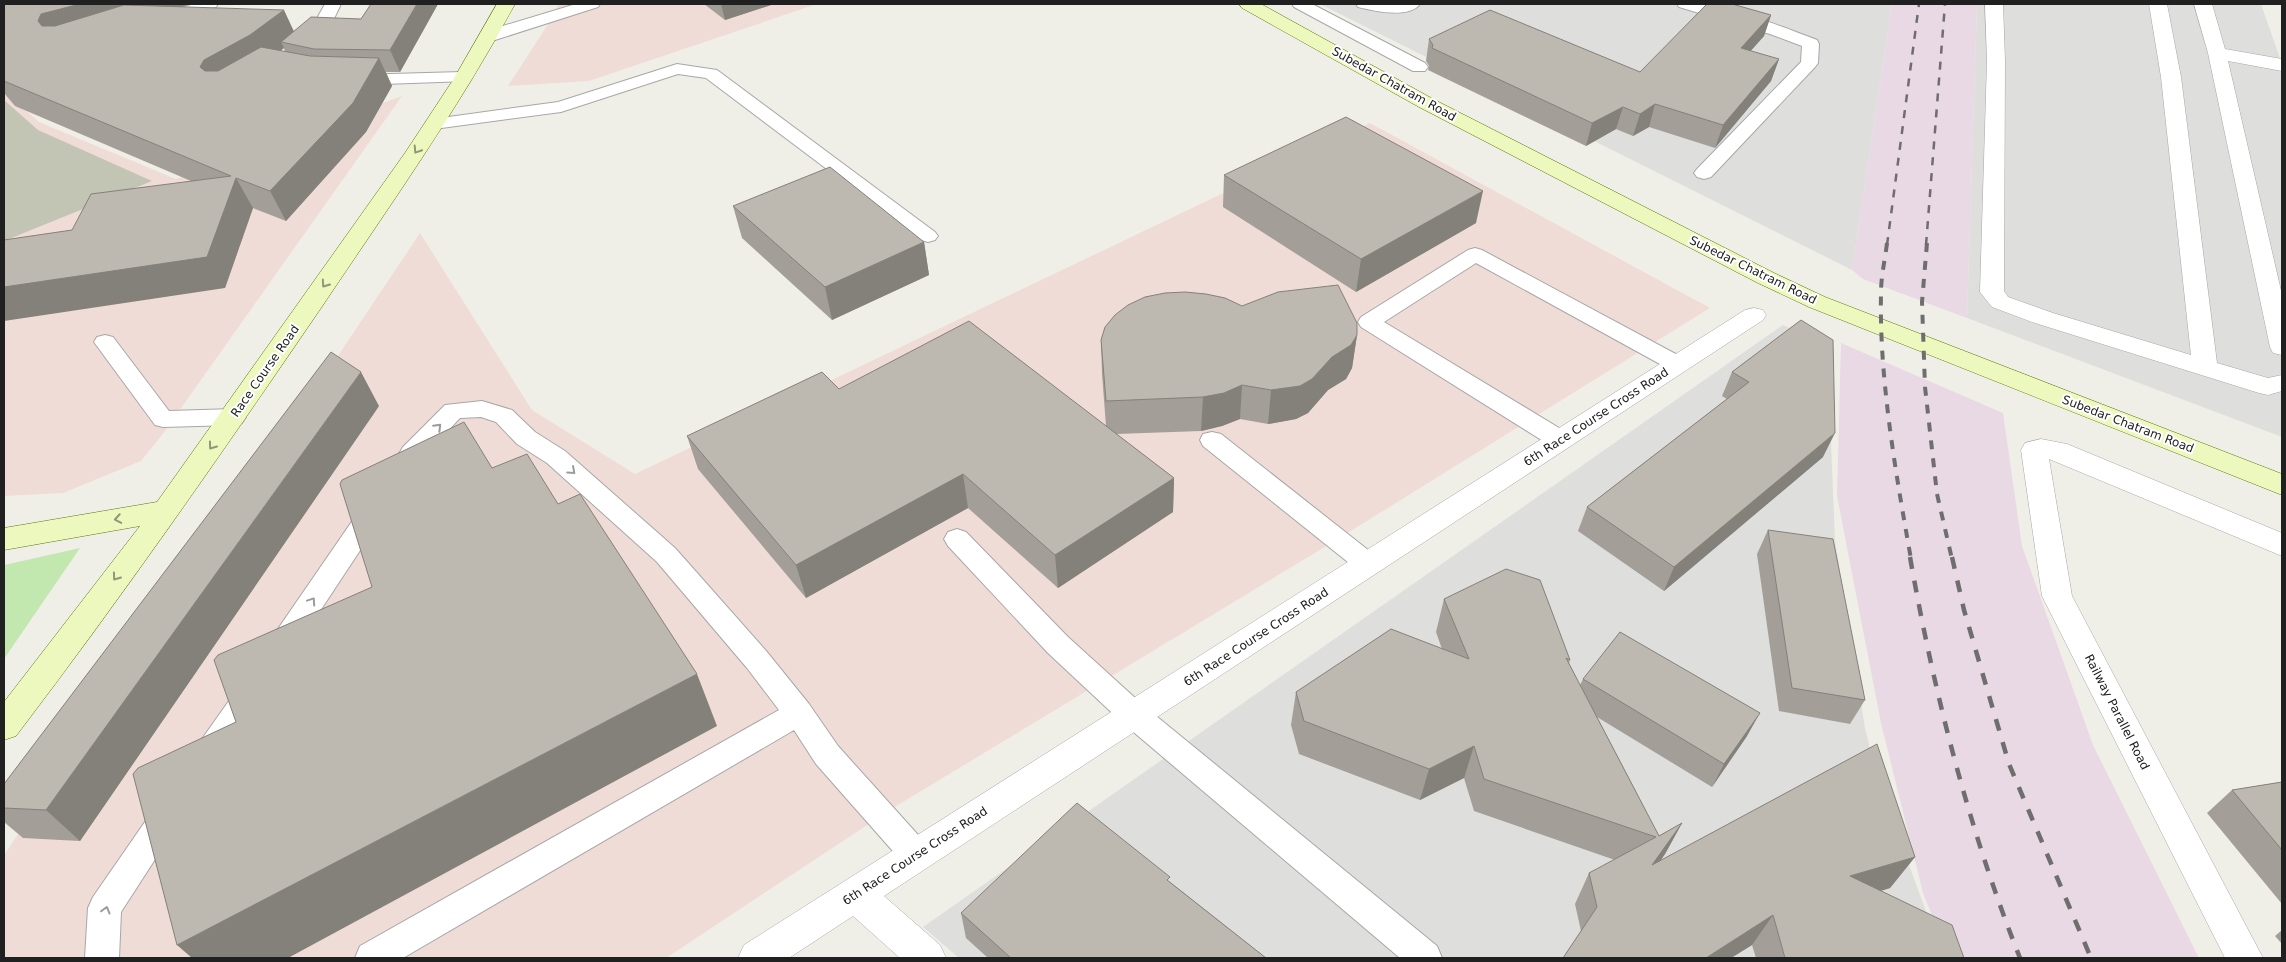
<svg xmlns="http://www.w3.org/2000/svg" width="2286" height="962" font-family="'DejaVu Sans',sans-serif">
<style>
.residential{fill:#dededd}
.commercial{fill:#f0dcd7}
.industrial{fill:#e9d9e4}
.construction{fill:#c2c5b3}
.grass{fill:#c3e8af}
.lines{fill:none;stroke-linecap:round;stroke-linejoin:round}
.lane-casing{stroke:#a7a7a7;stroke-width:2}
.street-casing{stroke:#a7a7a7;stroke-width:1}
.secondary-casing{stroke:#5b7609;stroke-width:1}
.lane{fill:#fff;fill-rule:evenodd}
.street{fill:#fff;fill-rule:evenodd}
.secondary{fill:#edf8be;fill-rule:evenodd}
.rail-far2{stroke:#6e6e6e;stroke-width:2.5;stroke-dasharray:8 8;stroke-linecap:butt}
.rail-far1{stroke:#6e6e6e;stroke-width:4;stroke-dasharray:9 9;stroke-linecap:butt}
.rail{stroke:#6e6e6e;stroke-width:4.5;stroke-dasharray:12 12;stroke-linecap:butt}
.wall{fill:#a39e97;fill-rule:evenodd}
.shaded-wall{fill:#84817b}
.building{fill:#bdb8b0;stroke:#84817b}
.oneway{stroke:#919777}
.oneway2{stroke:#9b9b9b}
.labels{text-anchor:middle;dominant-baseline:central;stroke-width:4;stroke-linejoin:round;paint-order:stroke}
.street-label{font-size:12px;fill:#202020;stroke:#fff}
</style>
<rect width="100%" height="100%" fill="#f0efe7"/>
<!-- residential -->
<path class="residential" d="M 1320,4 L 1892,4 L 1852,270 Z
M 1977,4 L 2261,4 L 2282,64 L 2282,437 L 1967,318 Z
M 1783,325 L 1827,345 L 1835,540 L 1865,728 L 1878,780 L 1943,958 L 959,958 L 923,927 Z"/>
<!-- commercial -->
<path class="commercial" d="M 558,4 L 817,4 L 589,81 L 508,86 L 554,15 Z
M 4,91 L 39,122 L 176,179 L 402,96 L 162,435 L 141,461 L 63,493 L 4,496 Z
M 1370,123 L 1710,308 L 1333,542 L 893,808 L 666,958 L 4,958 L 4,855 L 420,233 L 532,410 L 635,474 Z"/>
<!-- industrial -->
<path class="industrial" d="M 1892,4 L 1977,4 L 1967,318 L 1863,279 L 1852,270 Z
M 1841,343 L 2003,413 L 2022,546 L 2093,745 L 2199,958 L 1949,958 L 1923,893 L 1881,723 L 1837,496 Z"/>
<!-- construction -->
<path class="construction" d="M 4,100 L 38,130 L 152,181 L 4,241 Z"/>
<!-- grass -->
<path class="grass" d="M 80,548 L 4,659 L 4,565 Z"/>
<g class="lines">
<!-- lane casing -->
<g class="lane-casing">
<path id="lane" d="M 194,4 L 218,4 L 216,7 L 165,23 L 159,21 L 157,18 L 159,15 Z
M 325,4 L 341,4 C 333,20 322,51 299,46 L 297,42 L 311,29 Z
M 576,4 L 600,4 L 598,7 L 495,40 L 483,40 L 481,36 L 483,32 Z
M 1292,4 L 1312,4 L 1425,63 L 1428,67 L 1425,71 L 1413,71 L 1294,7 Z
M 1356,4 L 1420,4 C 1409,19 1374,11 1358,7 Z
M 1677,4 C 1719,1 1778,25 1817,40 L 1819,44 L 1818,63 L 1815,67 L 1711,177 L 1704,179 L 1697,177 L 1694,173 L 1697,169 L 1801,62 L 1802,46 L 1770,34 L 1679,7 Z
M 677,64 L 717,70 L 935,232 L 938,236 L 935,240 L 928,242 L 921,240 L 706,78 L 678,74 L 561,112 L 434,129 L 428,128 L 425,124 L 428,120 L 434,119 L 558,102 Z
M 462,72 L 468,73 L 471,77 L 468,81 L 355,85 L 349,84 L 346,80 L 349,76 L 355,75 Z
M 1475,248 L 1482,250 L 1685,359 L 1688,364 L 1685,369 L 1677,371 L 1669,369 L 1476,263 L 1384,322 L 1569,434 L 1572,440 L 1569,446 L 1560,448 L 1551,446 L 1361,327 L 1358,322 L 1361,317 L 1468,250 Z
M 105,335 L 113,337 L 169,411 L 234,409 L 242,411 L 246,417 L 242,423 L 234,425 L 163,427 L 155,425 L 94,342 L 97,337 Z
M 482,401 L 512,410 L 535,432 L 565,451 L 675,548 L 767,652 L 809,704 L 838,746 L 928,846 L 933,856 L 928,866 L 917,871 L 906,866 L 816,764 L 794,730 L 403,958 L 355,958 L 360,946 L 779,710 L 747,668 L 657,562 L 547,463 L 517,444 L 496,422 L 481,417 L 460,418 L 421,459 L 412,473 L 403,476 L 394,473 L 391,467 L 403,447 L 445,405 Z
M 1212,432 L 1221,434 L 1377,557 L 1381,564 L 1377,571 L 1368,574 L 1359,571 L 1203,446 L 1200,440 L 1203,434 Z
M 375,499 L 384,501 L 388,508 L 291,655 L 281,658 L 271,655 L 267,647 L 271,639 L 366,501 Z
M 957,529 L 966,532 L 1068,637 L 1144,706 L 1437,946 L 1442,958 L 1400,958 L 1124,724 L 1048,653 L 948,546 L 944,539 L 948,532 Z
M 253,677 L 263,681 L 267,689 L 263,697 L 219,764 L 208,768 L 197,764 L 193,755 L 197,746 L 243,681 Z
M 169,799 L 180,803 L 185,813 L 121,912 L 119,958 L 85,958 L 88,908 L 93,897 L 158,803 Z"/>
</g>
<!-- street casing -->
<g class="street-casing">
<path id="street" d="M 1985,4 L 2003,4 L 2005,61 L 2004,291 L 2008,297 L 2053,313 L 2191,355 L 2161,77 L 2149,4 L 2167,4 L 2181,77 L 2217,363 L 2268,378 L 2282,375 L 2282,391 L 2268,395 L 2259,393 L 2035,323 L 1992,307 L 1980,292 L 1987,61 Z
M 2194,4 L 2212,4 L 2225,49 L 2282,59 L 2282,71 L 2228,61 L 2282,295 L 2282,355 L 2273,353 L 2270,347 L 2208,53 Z
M 1754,308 L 1763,310 L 1766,315 L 1763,320 L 884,896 L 940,945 L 946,958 L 900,958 L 853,916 L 789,958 L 738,958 L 744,945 L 1745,310 Z
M 2041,439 L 2067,444 L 2282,533 L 2282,556 L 2049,459 L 2072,596 L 2263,958 L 2225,958 L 2042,596 L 2021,450 L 2025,443 Z"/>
</g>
<!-- secondary casing -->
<g class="secondary-casing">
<path id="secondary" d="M 497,4 L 515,4 C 458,110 388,208 321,308 C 222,453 122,597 16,736 L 4,740 L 4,702 L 140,526 L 4,550 L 4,528 L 157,502 L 405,153 L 453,80 Z
M 1239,4 L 1261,4 L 1433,99 L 1774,273 L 1825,297 L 2282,474 L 2282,495 L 1809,307 L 1758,283 L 1419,107 L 1242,8 Z"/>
</g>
<!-- lane -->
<use href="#lane" class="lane"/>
<!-- street -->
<use href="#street" class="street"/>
<!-- secondary -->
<use href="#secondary" class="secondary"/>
<!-- rail-far2 -->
<path class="rail-far2" d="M 1887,245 L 1919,4
M 1926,245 L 1945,4"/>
<!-- rail-far1 -->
<path class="rail-far1" d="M 1887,243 C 1885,260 1881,276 1881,293 C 1879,378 1896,475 1911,559
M 1927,243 L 1922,302 L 1925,387 L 1937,494 L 1952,559"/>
<!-- rail -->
<path class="rail" d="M 1910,557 C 1934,693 1969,830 2020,958
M 1952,557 L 1964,610 L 2009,764 L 2091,958"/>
</g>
<!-- wall -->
<path class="wall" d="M 4,4 L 191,4 L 180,7 L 294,31 L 361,19 L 371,4 L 438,4 L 400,72 L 386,72 L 392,86 L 366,132 L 286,221 L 253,208 L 225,288 L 72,230 L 191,181 L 15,106 L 4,93 ZM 284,48 L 285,52 L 280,51 Z
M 704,4 L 774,4 L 725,20 Z
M 1771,15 L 1764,36 L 1750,51 L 1779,59 L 1771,81 L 1715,148 L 1649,127 L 1633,136 L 1616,129 L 1586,146 L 1428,70 L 1429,66 L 1426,61 L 1429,39 L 1640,72 Z
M 1224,175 L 1476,223 L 1356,292 L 1223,207 Z
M 733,206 L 924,242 L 929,275 L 832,320 L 742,238 Z
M 1242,306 L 1357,335 L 1352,368 L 1346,379 L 1328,390 L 1308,413 L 1296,419 L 1268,424 L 1240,419 L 1222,426 L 1201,431 L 1116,434 L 1174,478 L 1173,512 L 1058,588 L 968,508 L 806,598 L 698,469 L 687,436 L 839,389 L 1106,426 L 1102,374 L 1101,340 Z
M 1801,320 L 1823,457 L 1664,591 L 1578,531 L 1587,507 L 1727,399 L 1722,396 L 1732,372 Z
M 379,406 L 80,841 L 23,838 L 4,822 L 4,784 Z
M 1768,530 L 1865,700 L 1850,724 L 1779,711 L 1757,554 Z
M 1444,599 L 1570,660 L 1569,663 L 1580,685 L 1583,679 L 1747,736 L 1712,787 L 1597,717 L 1659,836 L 1682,823 L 1665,854 L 1660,861 L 1915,857 L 1890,888 L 1881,891 L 1964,958 L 1756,958 L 1752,945 L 1731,958 L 1563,958 L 1581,931 L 1575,904 L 1589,873 L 1615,860 L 1474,811 L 1464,778 L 1420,800 L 1299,754 L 1291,725 L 1296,692 L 1442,649 L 1436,632 Z
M 2282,782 L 2282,904 L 2207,813 L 2232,790 Z
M 1170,882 L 1266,958 L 988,958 L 966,938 L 961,913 Z
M 2282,930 L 2282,944 L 2275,936 Z"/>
<!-- shaded-wall -->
<path class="shaded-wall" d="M 80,4 L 191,4 L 58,42 L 55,49 L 38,21 L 41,14 Z
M 417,4 L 438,4 L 400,72 L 390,50 Z
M 721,4 L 774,4 L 725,20 Z
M 284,10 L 297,38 L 281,42 L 284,48 L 264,63 L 216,95 L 200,67 L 204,60 Z
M 1771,15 L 1764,36 L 1734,70 L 1741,48 Z
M 379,58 L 392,86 L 366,132 L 286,221 L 270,191 Z
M 1779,59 L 1771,81 L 1715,148 L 1723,125 Z
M 1655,104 L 1649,127 L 1633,136 L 1640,114 Z
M 1623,107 L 1616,129 L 1586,146 L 1592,123 Z
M 236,178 L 253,208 L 225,288 L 4,321 L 4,287 Z
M 1483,191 L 1476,223 L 1356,292 L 1361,259 Z
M 924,242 L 929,275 L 832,320 L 825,287 Z
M 1357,335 L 1352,368 L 1346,379 L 1328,390 L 1308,413 L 1296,419 L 1268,424 L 1271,390 Z
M 361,372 L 379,406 L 80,841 L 46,810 Z
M 1242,385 L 1240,419 L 1222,426 L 1201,431 L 1203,397 Z
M 1835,433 L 1823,457 L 1664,591 L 1674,567 Z
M 963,474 L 968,508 L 806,598 L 796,565 Z
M 1174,478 L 1173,512 L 1058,588 L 1055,555 Z
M 697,674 L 717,726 L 288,958 L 192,958 L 177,945 Z
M 1760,713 L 1747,736 L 1712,787 L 1724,764 Z
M 1474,746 L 1464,778 L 1420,800 L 1429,769 Z
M 1682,823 L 1665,854 L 1636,896 L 1652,865 Z
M 1915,857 L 1890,888 L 1827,906 L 1850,876 Z
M 1773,915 L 1752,945 L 1731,958 L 1706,958 Z"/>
<!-- building -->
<path class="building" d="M 4,4 L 80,4 L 41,14 L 38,21 L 42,26 L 55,26 L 124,5 L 284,10 L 250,35 L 204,60 L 200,67 L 205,71 L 218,71 L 261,47 L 310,56 L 379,58 L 353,103 L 270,191 L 236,178 L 207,257 L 4,287 L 4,240 L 72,230 L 91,194 L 231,176 L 4,81 Z
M 371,4 L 417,4 L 390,50 L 314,49 L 281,42 L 311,17 L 361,19 Z
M 1707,4 L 1732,4 L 1771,15 L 1741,48 L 1779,59 L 1723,125 L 1655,104 L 1640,114 L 1623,107 L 1592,123 L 1432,48 L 1433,45 L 1429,39 L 1490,10 L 1640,72 Z
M 1346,117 L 1483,191 L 1361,259 L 1224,175 Z
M 830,167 L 924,242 L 825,287 L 733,206 Z
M 1338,285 L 1357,323 L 1357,335 L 1351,345 L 1332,357 L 1312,379 L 1300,386 L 1271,390 L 1242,385 L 1224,393 L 1203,397 L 1106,401 L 1101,340 L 1105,327 L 1115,315 L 1128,305 L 1145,297 L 1165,293 L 1185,292 L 1206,294 L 1225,298 L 1242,306 L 1278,292 Z
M 1801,320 L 1833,340 L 1835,433 L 1674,567 L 1587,507 L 1749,382 L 1732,372 Z
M 969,321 L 1174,478 L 1055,555 L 963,474 L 796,565 L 687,436 L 822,372 L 839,389 Z
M 331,352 L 361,372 L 46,810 L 4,808 L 4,784 Z
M 464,422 L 492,468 L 527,454 L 558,504 L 580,494 L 697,674 L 177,945 L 133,774 L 138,768 L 236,722 L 214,660 L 218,655 L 372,587 L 340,484 L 342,480 Z
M 1768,530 L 1833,539 L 1865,700 L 1792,688 Z
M 1506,569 L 1540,580 L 1570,660 L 1566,658 L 1659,836 L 1682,823 L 1652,865 L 1877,744 L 1915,857 L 1850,876 L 1952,925 L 1964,958 L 1785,958 L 1773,915 L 1706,958 L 1563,958 L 1597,907 L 1589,873 L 1656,837 L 1484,779 L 1474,746 L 1429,769 L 1304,721 L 1296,692 L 1391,629 L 1469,659 L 1444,599 Z
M 1620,632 L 1760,713 L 1724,764 L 1583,679 Z
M 2282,782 L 2282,850 L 2232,790 Z
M 1077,803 L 1170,877 L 1167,880 L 1266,958 L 1011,958 L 961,913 Z"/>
<!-- one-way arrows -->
<defs><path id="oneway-chevron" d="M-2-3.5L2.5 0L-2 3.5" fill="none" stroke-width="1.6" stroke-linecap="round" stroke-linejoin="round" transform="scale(1.25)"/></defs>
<g class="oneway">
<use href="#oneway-chevron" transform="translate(417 150) rotate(123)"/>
<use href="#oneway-chevron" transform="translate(325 284) rotate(125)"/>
<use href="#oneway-chevron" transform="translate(212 446) rotate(126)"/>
<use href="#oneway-chevron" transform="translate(118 519) rotate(170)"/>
<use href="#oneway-chevron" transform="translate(116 577) rotate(126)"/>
</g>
<g class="oneway2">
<use href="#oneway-chevron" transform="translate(438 427) rotate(-45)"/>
<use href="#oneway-chevron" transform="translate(572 471) rotate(42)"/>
<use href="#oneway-chevron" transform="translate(312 601) rotate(-56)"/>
<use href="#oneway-chevron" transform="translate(106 910) rotate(-75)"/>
</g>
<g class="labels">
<!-- street labels -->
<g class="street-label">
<text transform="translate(1394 84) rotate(29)">Subedar Chatram Road</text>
<text transform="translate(1753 270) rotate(26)">Subedar Chatram Road</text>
<text transform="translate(265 371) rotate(-55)">Race Course Road</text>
<text transform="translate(1596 417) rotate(-33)">6th Race Course Cross Road</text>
<text transform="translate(2128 424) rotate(21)">Subedar Chatram Road</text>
<text transform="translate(1256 637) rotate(-33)">6th Race Course Cross Road</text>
<text transform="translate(2117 712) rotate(63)">Railway Parallel Road</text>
<text transform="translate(915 856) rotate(-33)">6th Race Course Cross Road</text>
</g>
</g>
<!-- border -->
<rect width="2286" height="962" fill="none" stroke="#202020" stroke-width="10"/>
</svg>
